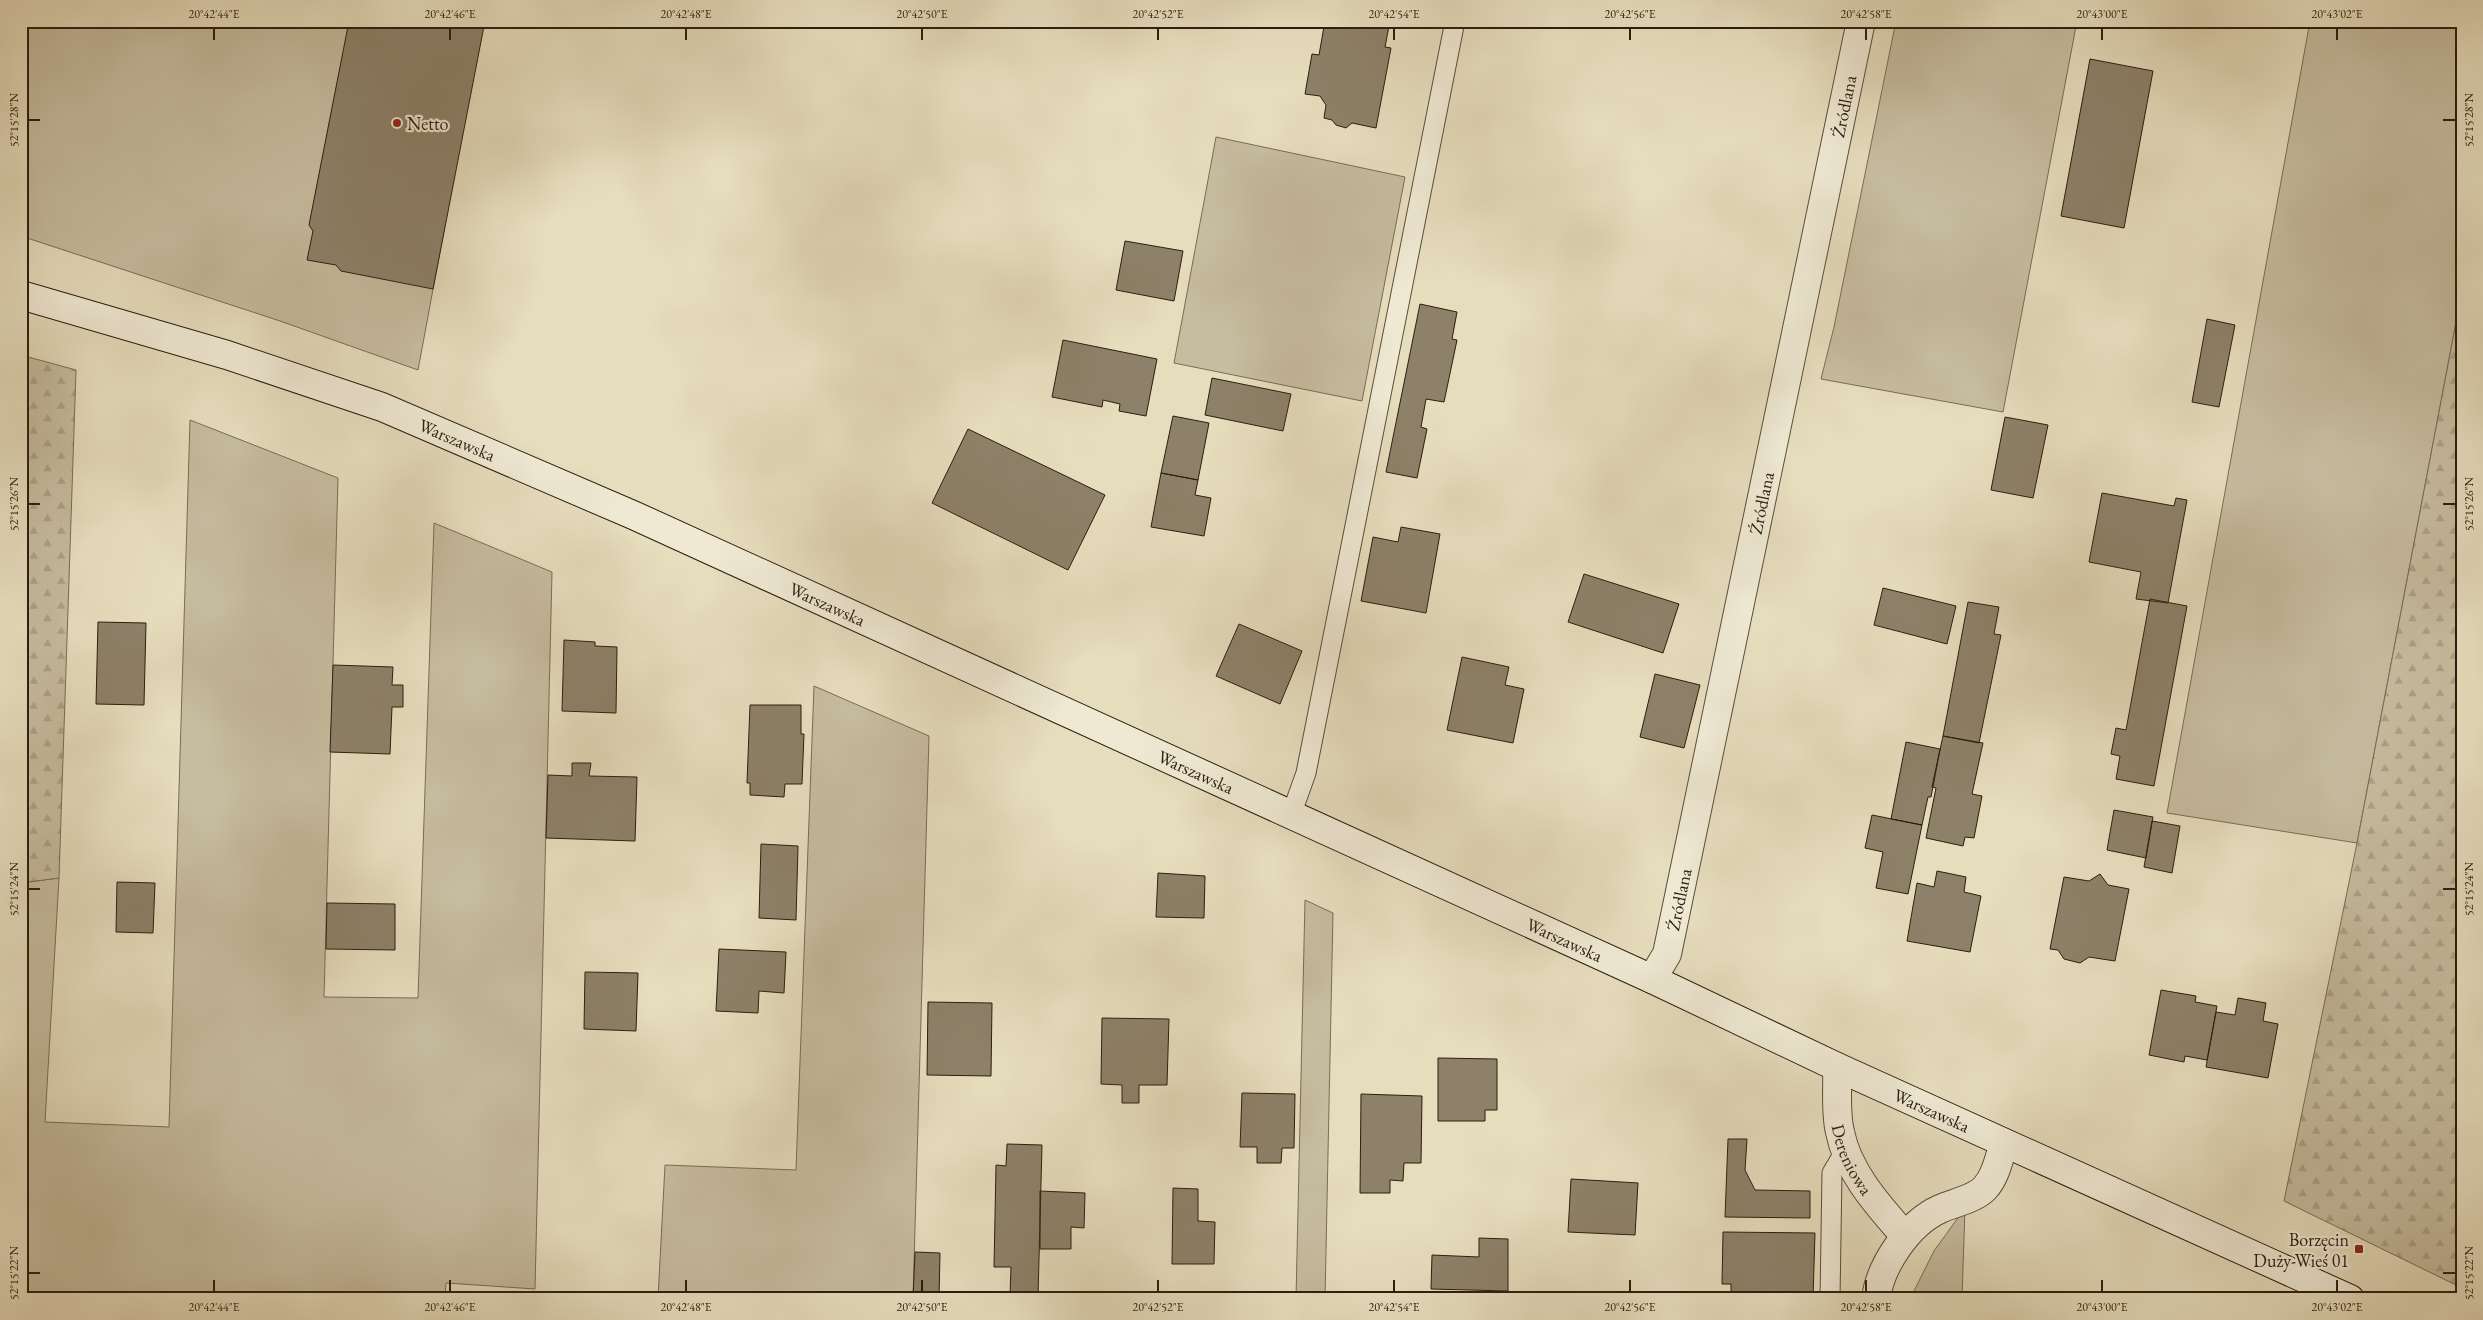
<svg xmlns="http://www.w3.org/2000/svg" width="2483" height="1320" font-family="'EB Garamond',serif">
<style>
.green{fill:#c6bc9f;stroke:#796c56}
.forest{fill:url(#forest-firs);stroke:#796c56}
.building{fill:#8d8169;stroke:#2c1d0e}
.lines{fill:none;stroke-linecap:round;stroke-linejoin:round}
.lane-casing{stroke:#5a4d3a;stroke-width:21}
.street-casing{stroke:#5a4d3a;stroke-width:30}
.secondary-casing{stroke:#2c1d0e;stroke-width:30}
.lane{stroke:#efe9d4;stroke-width:19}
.street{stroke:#efe9d4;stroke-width:28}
.secondary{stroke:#efe9d4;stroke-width:28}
.ticks{fill:none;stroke:#2c1d0e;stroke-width:2}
.poi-dot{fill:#8f2418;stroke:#efe9d4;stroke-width:2}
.labels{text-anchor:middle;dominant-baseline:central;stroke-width:4.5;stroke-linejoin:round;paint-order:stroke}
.street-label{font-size:18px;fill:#2c1d0e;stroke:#efe9d4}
.poi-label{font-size:18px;fill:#2c1d0e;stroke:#efe9d4;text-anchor:start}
.neatline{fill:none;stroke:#2c1d0e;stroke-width:2}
.ticks-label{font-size:12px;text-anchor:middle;fill:#2c1d0e}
</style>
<defs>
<pattern id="forest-firs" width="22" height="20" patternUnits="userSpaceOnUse" patternTransform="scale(1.25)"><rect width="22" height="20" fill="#c6bc9f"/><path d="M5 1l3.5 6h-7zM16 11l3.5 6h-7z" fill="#aaa188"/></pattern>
</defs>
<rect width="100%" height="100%" fill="#e6ddbd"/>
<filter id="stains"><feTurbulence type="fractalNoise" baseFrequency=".004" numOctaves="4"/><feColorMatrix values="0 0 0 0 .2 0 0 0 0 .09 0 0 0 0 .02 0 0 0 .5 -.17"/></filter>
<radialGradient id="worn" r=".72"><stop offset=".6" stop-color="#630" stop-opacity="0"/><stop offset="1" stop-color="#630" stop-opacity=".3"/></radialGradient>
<!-- green -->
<path class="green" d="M 21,21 L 483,21 L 418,370 L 280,321 L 21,236 Z
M 1896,21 L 2077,21 L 2003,412 L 1821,379 L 1834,327 Z
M 2310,21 L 2462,21 L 2462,291 L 2357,843 L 2167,813 Z
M 1216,137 L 1405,177 L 1362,401 L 1174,363 Z
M 190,420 L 338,478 L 324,997 L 418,998 L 434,523 L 552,572 L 535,1289 L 446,1283 L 445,1299 L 21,1299 L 21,883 L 59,878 L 45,1122 L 169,1127 Z
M 814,686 L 929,736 L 913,1299 L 658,1299 L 665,1165 L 796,1170 Z
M 1305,900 L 1333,913 L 1325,1299 L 1296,1299 Z
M 1965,1208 L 1962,1299 L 1910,1299 L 1934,1251 Z"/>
<!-- forest -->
<path class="forest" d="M 2462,291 L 2462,1288 L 2284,1201 L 2357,843 Z
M 21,355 L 76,370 L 59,878 L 21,883 Z"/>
<!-- building -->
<path class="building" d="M 349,21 L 485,21 L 433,289 L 341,271 L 336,265 L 307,260 L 313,231 L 309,225 Z
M 1325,21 L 1390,21 L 1385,47 L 1391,48 L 1376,128 L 1352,123 L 1346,128 L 1336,125 L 1332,120 L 1324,118 L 1326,105 L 1320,96 L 1305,94 L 1312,54 L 1319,55 Z
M 2090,59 L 2153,71 L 2124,228 L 2061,216 Z
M 1125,241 L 1183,251 L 1174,301 L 1116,290 Z
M 1420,304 L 1457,312 L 1452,339 L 1457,340 L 1444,402 L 1426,399 L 1421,427 L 1427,429 L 1417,478 L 1386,472 Z
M 2207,319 L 2235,325 L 2219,407 L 2192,402 Z
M 1063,340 L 1157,359 L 1146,416 L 1119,411 L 1120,404 L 1103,400 L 1102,407 L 1052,397 Z
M 1212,378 L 1291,394 L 1283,431 L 1205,415 Z
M 1173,416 L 1209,423 L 1198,480 L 1161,473 Z
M 2005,417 L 2048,425 L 2033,498 L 1991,490 Z
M 968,429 L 1105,495 L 1068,570 L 932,503 Z
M 1161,473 L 1198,480 L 1195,495 L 1211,498 L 1204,536 L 1151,527 Z
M 2102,493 L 2174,506 L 2176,498 L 2187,500 L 2168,603 L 2136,599 L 2141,572 L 2089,562 Z
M 1401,527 L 1440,534 L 1426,613 L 1361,601 L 1373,537 L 1398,542 Z
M 1584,574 L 1679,604 L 1663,653 L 1568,622 Z
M 1883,588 L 1956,606 L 1947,644 L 1874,625 Z
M 2150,599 L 2187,606 L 2154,786 L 2116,779 L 2120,756 L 2111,754 L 2116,728 L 2126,730 Z
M 1968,602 L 1999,607 L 1994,634 L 2001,635 L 1979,743 L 1943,736 Z
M 98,622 L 146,623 L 144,705 L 96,704 Z
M 1239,624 L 1302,651 L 1280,704 L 1216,676 Z
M 564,640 L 595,642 L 595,646 L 617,647 L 616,713 L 562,711 Z
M 1462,657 L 1509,667 L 1505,685 L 1524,689 L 1513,743 L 1447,730 Z
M 333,665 L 393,667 L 392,685 L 403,685 L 403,707 L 392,707 L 390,754 L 330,752 Z
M 1655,674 L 1700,685 L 1684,748 L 1640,737 Z
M 750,705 L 801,705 L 801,734 L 804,734 L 802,784 L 785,784 L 784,797 L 750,795 L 750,783 L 747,783 Z
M 1943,736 L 1983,743 L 1972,794 L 1982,796 L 1974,838 L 1965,837 L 1963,846 L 1926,838 L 1936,788 L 1932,787 Z
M 1906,742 L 1940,749 L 1931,797 L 1928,797 L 1922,825 L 1891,819 Z
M 572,763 L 591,763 L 589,776 L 637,777 L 635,841 L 546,838 L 548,775 L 572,776 Z
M 2114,810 L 2153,817 L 2146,858 L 2107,850 Z
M 1872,815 L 1922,825 L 1908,894 L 1876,888 L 1883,852 L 1865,848 Z
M 2152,821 L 2180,826 L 2172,873 L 2144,867 Z
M 761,844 L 798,846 L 796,920 L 759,918 Z
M 1937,871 L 1966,877 L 1964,892 L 1981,896 L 1970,952 L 1907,941 L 1917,883 L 1934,887 Z
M 1158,873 L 1205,876 L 1204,918 L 1156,917 Z
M 2100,874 L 2108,885 L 2129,889 L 2115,961 L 2089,957 L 2080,963 L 2064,959 L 2058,950 L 2050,949 L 2064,877 L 2089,881 Z
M 117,882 L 155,883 L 153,933 L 116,932 Z
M 327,903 L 395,904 L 395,950 L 326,949 Z
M 719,949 L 786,952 L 784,993 L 759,991 L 758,1013 L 716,1011 Z
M 585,972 L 638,973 L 636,1031 L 584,1029 Z
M 2161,990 L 2196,996 L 2195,1002 L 2217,1006 L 2207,1060 L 2185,1056 L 2184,1062 L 2149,1055 Z
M 2238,998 L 2266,1003 L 2263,1021 L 2278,1024 L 2268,1078 L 2206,1067 L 2216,1012 L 2235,1015 Z
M 928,1002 L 992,1003 L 991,1076 L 927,1075 Z
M 1102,1018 L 1169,1019 L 1167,1085 L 1139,1085 L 1139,1103 L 1122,1103 L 1122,1085 L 1101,1084 Z
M 1438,1058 L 1497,1059 L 1497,1110 L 1485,1110 L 1485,1121 L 1438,1121 Z
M 1242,1093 L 1295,1094 L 1294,1148 L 1282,1148 L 1281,1163 L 1257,1163 L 1257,1147 L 1240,1147 Z
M 1361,1094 L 1422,1096 L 1421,1163 L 1404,1163 L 1403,1181 L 1390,1180 L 1390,1193 L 1360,1193 Z
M 1728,1139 L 1747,1139 L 1745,1170 L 1755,1190 L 1810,1191 L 1810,1218 L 1725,1217 Z
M 1007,1144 L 1042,1145 L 1038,1297 L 1010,1296 L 1011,1267 L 994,1267 L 996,1165 L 1006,1166 Z
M 1571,1179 L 1638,1183 L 1635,1235 L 1568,1232 Z
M 1173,1188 L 1198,1189 L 1198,1221 L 1215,1222 L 1214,1264 L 1172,1264 Z
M 1040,1191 L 1085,1193 L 1084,1228 L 1071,1227 L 1071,1249 L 1040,1249 Z
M 1723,1232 L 1815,1233 L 1813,1299 L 1731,1299 L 1731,1284 L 1722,1284 Z
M 1479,1238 L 1508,1239 L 1508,1291 L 1431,1289 L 1432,1255 L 1479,1257 Z
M 915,1252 L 940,1253 L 939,1299 L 913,1299 Z"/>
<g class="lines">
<!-- lane casing -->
<g class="lane-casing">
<path id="lane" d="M 1291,815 L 1306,773 L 1455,21
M 1830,1299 L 1832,1173 L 1845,1151"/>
</g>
<!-- street casing -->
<g class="street-casing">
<g id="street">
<path id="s1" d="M 1652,979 L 1667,954 L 1861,21"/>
<path id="s2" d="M 1837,1067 C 1838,1088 1835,1112 1840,1132 C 1848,1173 1879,1206 1905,1236"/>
<path d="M 1876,1299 C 1880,1265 1909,1223 1940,1209 C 1953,1203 1975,1199 1985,1188 C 1996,1176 1999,1158 2004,1143"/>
</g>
</g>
<!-- secondary casing -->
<g class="secondary-casing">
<g id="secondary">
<path id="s3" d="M 21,295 L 227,355 L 382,407 L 633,515 L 1652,979 L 1837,1067 L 2350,1299"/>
</g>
</g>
<!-- lane -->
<use href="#lane" class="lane"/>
<!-- street -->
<use href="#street" class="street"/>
<!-- secondary -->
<use href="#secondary" class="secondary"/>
</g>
<!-- ticks -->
<path class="ticks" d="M 214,28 L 214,40M 450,28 L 450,40M 686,28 L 686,40M 922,28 L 922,40M 1158,28 L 1158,40M 1394,28 L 1394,40M 1630,28 L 1630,40M 1866,28 L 1866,40M 2102,28 L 2102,40M 2337,28 L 2337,40M 28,120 L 40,120M 2443,120 L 2456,120M 28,504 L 40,504M 2443,504 L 2456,504M 28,889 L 40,889M 2443,889 L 2456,889M 28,1273 L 40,1273M 2443,1273 L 2456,1273M 214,1280 L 214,1292M 450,1280 L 450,1292M 686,1280 L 686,1292M 922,1280 L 922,1292M 1158,1280 L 1158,1292M 1394,1280 L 1394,1292M 1630,1280 L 1630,1292M 1866,1280 L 1866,1292M 2102,1280 L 2102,1292M 2337,1280 L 2337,1292"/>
<!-- markers -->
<g class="poi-dot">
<circle cx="397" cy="123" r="5"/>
<rect x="2354" y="1244" width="10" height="10" rx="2.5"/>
</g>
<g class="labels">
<!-- street labels -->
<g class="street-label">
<text stroke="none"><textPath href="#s1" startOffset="895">Źródlana</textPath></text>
<text stroke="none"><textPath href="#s3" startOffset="460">Warszawska</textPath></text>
<text stroke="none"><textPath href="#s1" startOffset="490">Źródlana</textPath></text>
<text stroke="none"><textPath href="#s3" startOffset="865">Warszawska</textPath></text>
<text stroke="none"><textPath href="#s3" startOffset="1270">Warszawska</textPath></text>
<text stroke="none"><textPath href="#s1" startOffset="85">Źródlana</textPath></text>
<text stroke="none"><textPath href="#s3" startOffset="1675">Warszawska</textPath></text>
<text stroke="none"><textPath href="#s3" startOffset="2080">Warszawska</textPath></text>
<text stroke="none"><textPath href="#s2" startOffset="95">Dereniowa</textPath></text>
</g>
<!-- poi labels -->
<g class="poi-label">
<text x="407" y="123">Netto</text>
<text x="2349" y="1239" text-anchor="end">Borzęcin<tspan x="2349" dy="21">Duży-Wieś 01</tspan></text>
</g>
</g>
<!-- margin -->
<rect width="2483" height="1320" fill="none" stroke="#e6ddbd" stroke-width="55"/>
<rect x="28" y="28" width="2428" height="1264" class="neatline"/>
<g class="ticks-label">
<text x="214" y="18">20°42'44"E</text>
<text x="450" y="18">20°42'46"E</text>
<text x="686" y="18">20°42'48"E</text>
<text x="922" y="18">20°42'50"E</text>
<text x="1158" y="18">20°42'52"E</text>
<text x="1394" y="18">20°42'54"E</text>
<text x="1630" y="18">20°42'56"E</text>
<text x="1866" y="18">20°42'58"E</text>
<text x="2102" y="18">20°43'00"E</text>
<text x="2337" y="18">20°43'02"E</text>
<text transform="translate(14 120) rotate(-90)" y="4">52°15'28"N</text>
<text transform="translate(2469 120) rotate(-90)" y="4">52°15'28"N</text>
<text transform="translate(14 504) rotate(-90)" y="4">52°15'26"N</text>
<text transform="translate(2469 504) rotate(-90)" y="4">52°15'26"N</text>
<text transform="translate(14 889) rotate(-90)" y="4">52°15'24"N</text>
<text transform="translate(2469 889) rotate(-90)" y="4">52°15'24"N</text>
<text transform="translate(14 1273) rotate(-90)" y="4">52°15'22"N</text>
<text transform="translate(2469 1273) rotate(-90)" y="4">52°15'22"N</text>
<text x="214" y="1311">20°42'44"E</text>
<text x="450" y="1311">20°42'46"E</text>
<text x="686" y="1311">20°42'48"E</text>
<text x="922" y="1311">20°42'50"E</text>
<text x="1158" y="1311">20°42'52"E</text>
<text x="1394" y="1311">20°42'54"E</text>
<text x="1630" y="1311">20°42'56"E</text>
<text x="1866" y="1311">20°42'58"E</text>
<text x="2102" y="1311">20°43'00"E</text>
<text x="2337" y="1311">20°43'02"E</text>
</g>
<rect width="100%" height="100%" filter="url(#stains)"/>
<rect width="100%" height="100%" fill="url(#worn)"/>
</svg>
